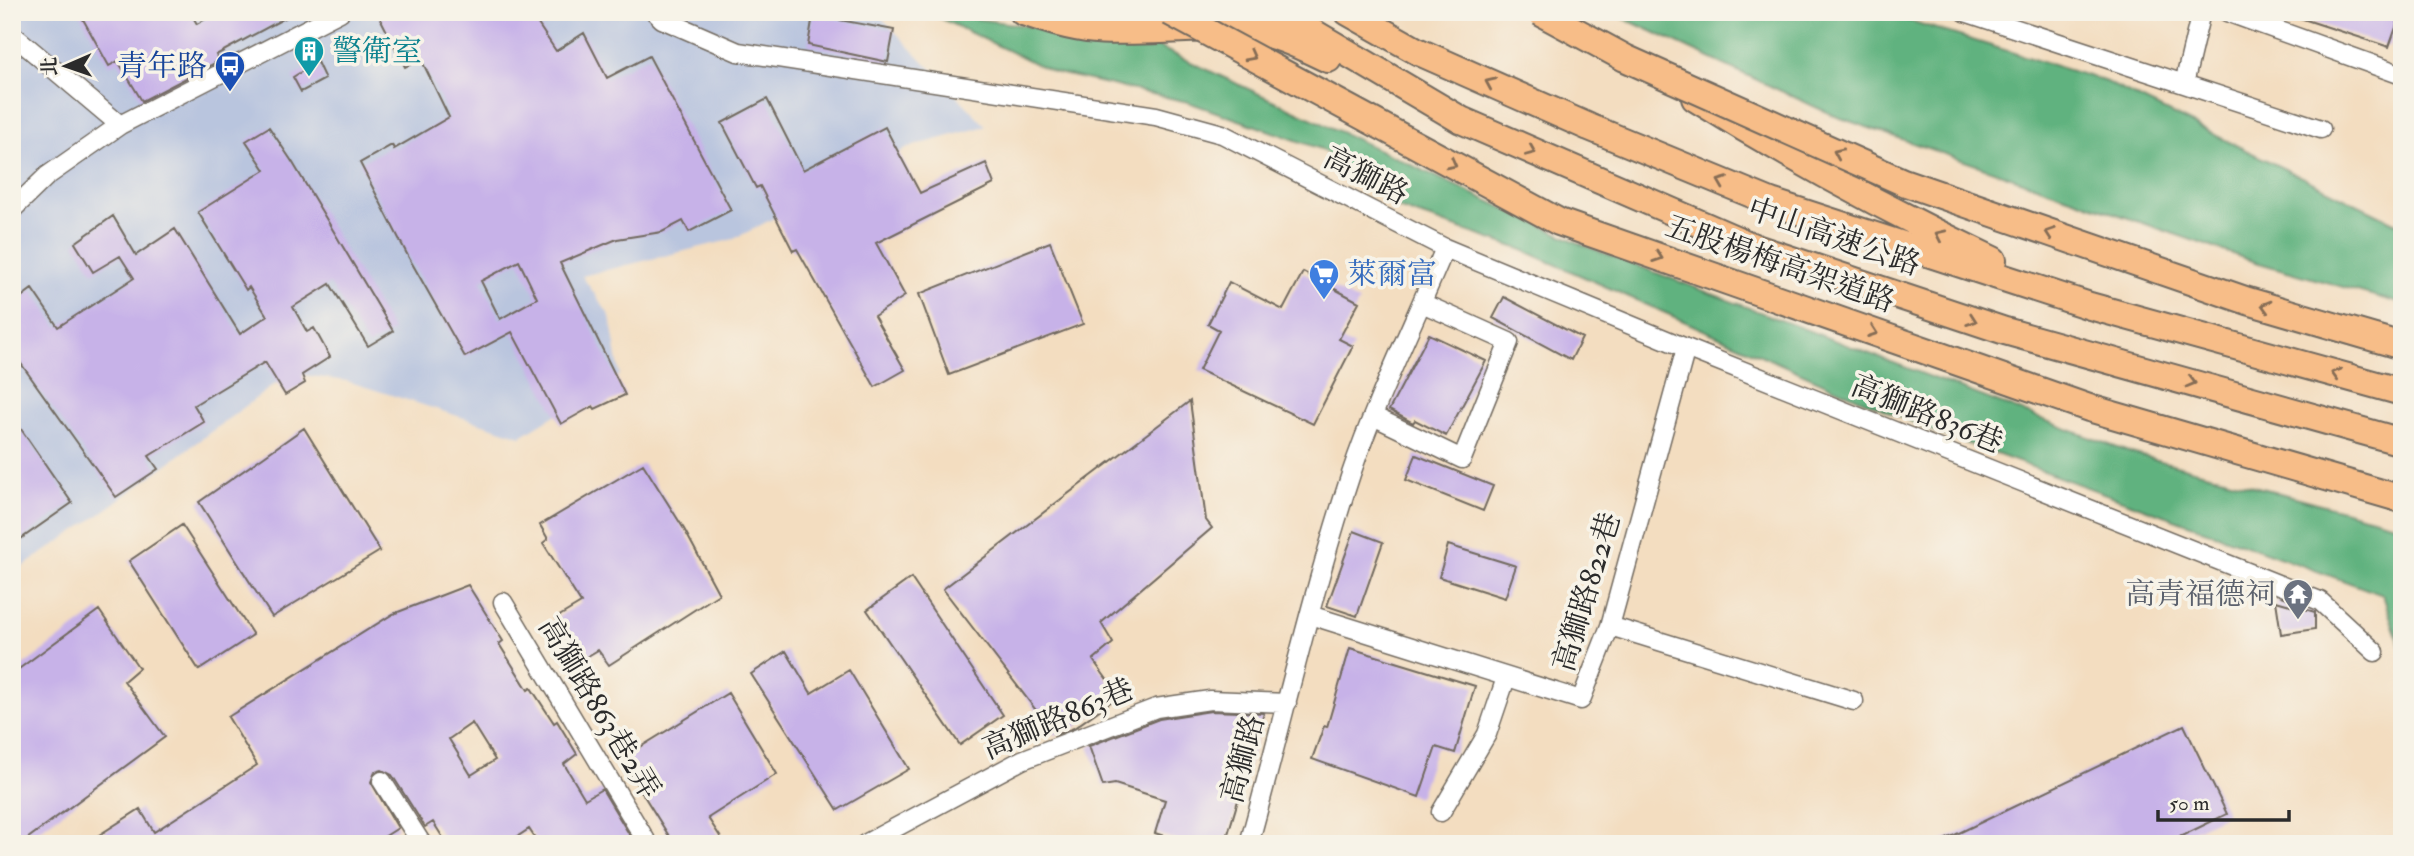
<svg xmlns="http://www.w3.org/2000/svg" width="2414" height="856" font-family="'IM FELL Double Pica','Noto Serif TC',serif">
<style>
.industrial{fill:#b9c5de}
.forest{fill:#60b27f;stroke:#466e55;stroke-width:2}
.building{fill:#c7b2e8;fill-rule:evenodd}
.lines{fill:none;stroke-linecap:round;stroke-linejoin:round}
.minor-casing{stroke:#71695f;stroke-width:21}
.highway-casing{stroke:#71695f;stroke-width:30}
.minor{stroke:#fff;stroke-width:18}
.highway{stroke:#f7bd88;stroke-width:26}
.highway-bridge-casing{stroke:#71695f;stroke-width:30;stroke-linecap:butt}
.highway-bridge{stroke:#f7bd88;stroke-width:26}
.oneway{stroke:#876d55}
.labels{text-anchor:middle;dominant-baseline:central;stroke-width:7;stroke-linejoin:round;paint-order:stroke}
.culture-label{font-size:30px;fill:#0d838f;stroke:#f7f3e8;text-anchor:start}
.transit-label{font-size:30px;fill:#164399;stroke:#f7f3e8;text-anchor:end}
.street-label{font-size:30px;fill:#2b2b2b;stroke:#f7f3e8}
.shop-label{font-size:30px;fill:#366cbe;stroke:#f7f3e8;text-anchor:start}
.worship-label{font-size:30px;fill:#5b616d;stroke:#f7f3e8;text-anchor:end}
</style>
<rect width="100%" height="100%" fill="#f7f3e8"/>
<filter id="ink" filterUnits="userSpaceOnUse"><feTurbulence type="fractalNoise" baseFrequency=".0143" numOctaves="2"/><feDisplacementMap in="SourceGraphic" scale="14" xChannelSelector="R" yChannelSelector="G"/><feConvolveMatrix kernelMatrix="1 2 1 2 8 2 1 2 1" color-interpolation-filters="sRGB"/></filter>
<filter id="wash" filterUnits="userSpaceOnUse"><feTurbulence type="fractalNoise" baseFrequency=".00686" numOctaves="4" result="noise"/><feDisplacementMap in="SourceGraphic" scale="28" xChannelSelector="R" yChannelSelector="G"/><feGaussianBlur stdDeviation="1.57" result="paint"/><feColorMatrix in="noise" values="0 0 0 0 0 0 0 0 0 0 0 0 0 0 0 0 0 1.4 0 .05"/><feComposite in="paint" operator="in"/></filter>
<g filter="url(#wash)">
<rect width="100%" height="100%" fill="#f3ddc0"/>
<!-- industrial -->
<path class="industrial" d="M 12,12 L 876,12 L 986,126 L 910,147 L 734,239 L 582,276 L 610,316 L 620,375 L 521,436 L 347,381 L 290,373 L 96,517 L 12,574 Z"/>
<!-- forest -->
<path class="forest" d="M 927,12 L 1150,43 L 1583,245 L 2131,453 L 2402,526 L 2402,652 L 2383,595 L 1930,430 L 1523,250 L 1398,208 L 1321,149 L 1188,102 L 1053,72 Z
M 1610,12 L 1882,12 L 2104,81 L 2402,226 L 2402,304 L 2252,261 L 1835,116 Z"/>
<g id="blocks">
<!-- building -->
<path class="building" d="M 79,12 L 190,12 L 197,24 L 218,12 L 296,12 L 216,55 L 219,61 L 142,101 L 118,61 L 109,66 Z
M 377,12 L 502,12 L 507,21 L 523,12 L 530,12 L 556,51 L 584,33 L 607,78 L 649,56 L 731,210 L 689,232 L 683,221 L 662,232 L 617,239 L 560,263 L 625,395 L 595,409 L 593,406 L 561,424 L 512,332 L 465,357 L 409,258 L 360,163 L 392,145 L 394,149 L 449,117 L 421,59 L 405,67 ZM 519,261 L 537,298 L 500,319 L 481,281 Z
M 2292,12 L 2377,12 L 2399,19 L 2389,47 L 2291,15 Z
M 813,15 L 894,30 L 888,62 L 808,45 Z
M 317,62 L 325,79 L 301,92 L 293,77 Z
M 767,99 L 803,170 L 885,127 L 920,193 L 986,163 L 994,184 L 876,243 L 905,296 L 874,316 L 905,370 L 875,387 L 797,249 L 793,251 L 760,186 L 756,188 L 722,123 Z
M 269,127 L 293,163 L 393,331 L 368,346 L 330,284 L 293,307 L 307,332 L 314,328 L 330,357 L 302,375 L 305,383 L 285,395 L 265,362 L 194,405 L 204,422 L 149,456 L 158,469 L 116,497 L 12,351 L 12,304 L 32,289 L 58,327 L 134,278 L 120,256 L 93,272 L 75,243 L 113,216 L 136,255 L 175,229 L 240,334 L 267,316 L 249,287 L 246,290 L 198,212 L 265,170 L 246,141 Z
M 1050,242 L 1083,324 L 949,375 L 919,294 Z
M 1303,272 L 1359,302 L 1339,339 L 1353,346 L 1313,424 L 1199,370 L 1219,330 L 1208,324 L 1229,282 L 1283,310 Z
M 1504,297 L 1582,338 L 1571,360 L 1493,318 Z
M 1429,334 L 1486,361 L 1446,436 L 1415,420 L 1413,423 L 1389,410 Z
M 1190,401 L 1206,520 L 1212,528 L 1101,623 L 1113,643 L 1093,660 L 1119,696 L 1074,728 L 1055,735 L 943,589 Z
M 12,416 L 72,503 L 12,545 Z
M 304,428 L 380,551 L 272,617 L 199,502 Z
M 1416,455 L 1493,486 L 1483,511 L 1406,480 Z
M 643,464 L 684,529 L 719,594 L 609,665 L 598,650 L 583,659 L 556,618 L 581,603 L 543,543 L 548,539 L 540,525 Z
M 182,525 L 253,635 L 199,670 L 129,561 Z
M 1354,531 L 1383,542 L 1357,616 L 1327,606 Z
M 1448,545 L 1516,566 L 1505,598 L 1439,577 Z
M 911,578 L 1003,715 L 960,745 L 867,610 Z
M 468,585 L 503,641 L 499,644 L 528,690 L 531,688 L 554,723 L 557,721 L 577,754 L 564,764 L 585,799 L 602,789 L 635,844 L 539,844 L 529,829 L 506,844 L 447,844 L 433,822 L 425,827 L 392,775 L 382,770 L 375,772 L 371,782 L 398,828 L 373,844 L 85,844 L 140,809 L 154,832 L 257,765 L 228,717 L 393,614 ZM 472,723 L 495,760 L 471,775 L 449,739 Z
M 2276,601 L 2315,612 L 2315,629 L 2281,634 Z
M 99,610 L 139,668 L 124,681 L 165,737 L 20,844 L 12,844 L 12,674 Z
M 1350,648 L 1475,686 L 1455,753 L 1436,747 L 1419,797 L 1312,759 L 1324,726 L 1327,727 Z
M 786,651 L 811,693 L 849,670 L 909,769 L 838,810 L 751,674 Z
M 728,693 L 777,774 L 708,818 L 725,844 L 674,844 L 621,759 Z
M 1211,711 L 1264,713 L 1225,844 L 1188,844 L 1155,833 L 1165,800 L 1115,784 L 1103,786 L 1089,746 L 1159,719 Z
M 2184,725 L 2227,814 L 2165,844 L 1936,844 Z"/>
</g>
</g>
<g filter="url(#ink)">
<use href="#blocks" fill-opacity="0" stroke="#71695f" stroke-width="2"/>
<g class="lines">
<!-- minor casing -->
<g class="minor-casing">
<path id="minor" d="M 655,12 L 662,19 L 738,52 L 1156,116 L 1222,134 L 1445,248 L 1686,348 L 2320,601 L 2375,652
M 1965,12 L 2321,129
M 2227,12 L 2402,75
M 12,34 L 120,125
M 2184,84 L 2201,12
M 12,210 L 47,176 L 120,125 L 340,12
M 1373,416 L 1462,459 L 1509,342 L 1422,303
M 503,602 L 648,844
M 1310,615 L 1581,700 L 1610,626 L 1686,348
M 1610,626 L 1854,701
M 382,781 L 422,844
M 1441,812 L 1487,734 L 1506,678
M 865,844 L 1022,760 L 1156,708 L 1210,700 L 1287,703
M 1249,844 C 1283,721 1311,595 1351,474 C 1377,397 1414,323 1445,248"/>
</g>
<!-- highway casing -->
<g class="highway-casing">
<path id="highway" d="M 1023,12 C 1047,20 1071,28 1096,30 C 1148,34 1201,24 1253,31 C 1280,35 1304,48 1328,59
M 1278,12 L 1461,120 L 1756,248 L 2005,331 L 2402,442
M 1348,12 L 1417,51 L 1589,127 L 1771,202 L 2090,306 L 2402,392
M 1695,98 C 1791,158 1891,212 1993,260"/>
</g>
<!-- minor -->
<use href="#minor" class="minor"/>
<!-- highway -->
<use href="#highway" class="highway"/>
<!-- highway-bridge casing -->
<g class="highway-bridge-casing">
<path id="highway-bridge" d="M 1170,12 L 1559,222 L 2089,408 L 2402,499
M 1540,12 L 1625,58 L 1903,182 L 2248,301 L 2402,346"/>
</g>
<!-- highway-bridge -->
<use href="#highway-bridge" class="highway-bridge"/>
</g>
<!-- one-way arrows -->
<defs><path id="oneway-chevron" d="M-2-3.5L2.5 0L-2 3.5" fill="none" stroke-width="1.6" stroke-linecap="round" stroke-linejoin="round" transform="scale(1.75)"/></defs>
<g class="oneway">
<use href="#oneway-chevron" transform="translate(1251 56) rotate(28)"/>
<use href="#oneway-chevron" transform="translate(1490 83) rotate(-156)"/>
<use href="#oneway-chevron" transform="translate(1531 151) rotate(23)"/>
<use href="#oneway-chevron" transform="translate(1838 153) rotate(-156)"/>
<use href="#oneway-chevron" transform="translate(1452 164) rotate(28)"/>
<use href="#oneway-chevron" transform="translate(1722 182) rotate(-158)"/>
<use href="#oneway-chevron" transform="translate(2050 233) rotate(-161)"/>
<use href="#oneway-chevron" transform="translate(1940 235) rotate(-155)"/>
<use href="#oneway-chevron" transform="translate(1658 257) rotate(19)"/>
<use href="#oneway-chevron" transform="translate(2266 306) rotate(-164)"/>
<use href="#oneway-chevron" transform="translate(1972 320) rotate(19)"/>
<use href="#oneway-chevron" transform="translate(1873 332) rotate(19)"/>
<use href="#oneway-chevron" transform="translate(2336 374) rotate(-164)"/>
<use href="#oneway-chevron" transform="translate(2191 382) rotate(15)"/>
</g>
</g>
<!-- icons -->
<defs>
<g id="building-pin" transform="scale(1.575)"><path d="M0 17L-7.5 6A9.5 9.5 0 1 1 7.5 6Z" fill="#0f9aa8" stroke="#f7f3e8"/><path d="M-4-6H4V6H1V3H-1V6H-4ZM-2.5-4.3h1.7v1.8h-1.7ZM.8-4.3h1.7v1.8H.8ZM-2.5-1h1.7V.8h-1.7ZM.8-1h1.7V.8H.8Z" fill="#fff"/></g>
<g id="bus-pin" transform="scale(1.575)"><path d="M0 17L-7.5 6A9.5 9.5 0 1 1 7.5 6Z" fill="#1a4fb4" stroke="#f7f3e8"/><path d="M-5-6H5V4H4V6H2V4H-2V6H-4V4H-5ZM-3.5-4V0h7V-4ZM-3.5 1.2v1.5H-2V1.2ZM2 1.2v1.5H3.5V1.2Z" fill="#fff"/></g>
<g id="supermarket-pin" transform="scale(1.575)"><path d="M0 17L-7.5 6A9.5 9.5 0 1 1 7.5 6Z" fill="#3f7fe0" stroke="#f7f3e8"/><path d="M-6-5.5h2.5l.6 2H6L4.5 2H-2.5L-4.4-4H-6ZM-1.5 3.2a1.3 1.3 0 1 0 .1 0ZM3 3.2a1.3 1.3 0 1 0 .1 0Z" fill="#fff"/></g>
<g id="temple-pin" transform="scale(1.575)"><path d="M0 17L-7.5 6A9.5 9.5 0 1 1 7.5 6Z" fill="#6b7280" stroke="#f7f3e8"/><path d="M0-6L5-2H3V0L6.5 2.5H4V6H1.5V3h-3V6H-4V2.5H-6.5L-3 0V-2H-5Z" fill="#fff"/></g>
</defs>
<g fill-rule="evenodd">
<use href="#building-pin" x="309" y="51"/>
<use href="#bus-pin" x="230" y="66"/>
<use href="#supermarket-pin" x="1324" y="274"/>
<use href="#temple-pin" x="2298" y="594"/>
</g>
<g class="labels">
<!-- culture labels -->
<g class="culture-label">
<text x="332" y="51">警衛室</text>
</g>
<!-- transit labels -->
<g class="transit-label">
<text x="207" y="66">青年路</text>
</g>
<!-- street labels -->
<g class="street-label">
<text transform="translate(1366 176) rotate(27)">高獅路</text>
<text transform="translate(1834 237) rotate(19)">中山高速公路</text>
<text transform="translate(1780 264) rotate(19)">五股楊梅高架道路</text>
<text transform="translate(1927 414) rotate(22)">高獅路836巷</text>
<text transform="translate(1587 592) rotate(-73)">高獅路822巷</text>
<text transform="translate(599 708) rotate(59)">高獅路863巷2弄</text>
<text transform="translate(1058 719) rotate(-23)">高獅路863巷</text>
<text transform="translate(1243 759) rotate(-75)">高獅路</text>
</g>
<!-- shop labels -->
<g class="shop-label">
<text x="1347" y="274">萊爾富</text>
</g>
<!-- worship labels -->
<g class="worship-label">
<text x="2275" y="594">高青福德祠</text>
</g>
</g>
<!-- margin -->
<rect width="2414" height="856" fill="none" stroke="#f7f3e8" stroke-width="42"/>
<!-- north arrow -->
<g transform="translate(66 66) rotate(268)" stroke="#f7f3e8" stroke-width="5" paint-order="stroke">
<path d="M0-5L12 26L0 18L-12 26Z" fill="#2b2b2b"/>
<text y="-10" font-size="19" font-weight="bold" text-anchor="middle" fill="#2b2b2b">北</text>
</g>
<!-- scale -->
<path d="M2158 810v10h131v-10" fill="none" stroke="#2b2b2b" stroke-width="3.5"/>
<text x="2169" y="810" font-size="21" fill="#2b2b2b" stroke="#f7f3e8" stroke-width="5" paint-order="stroke">50 m</text>
</svg>
